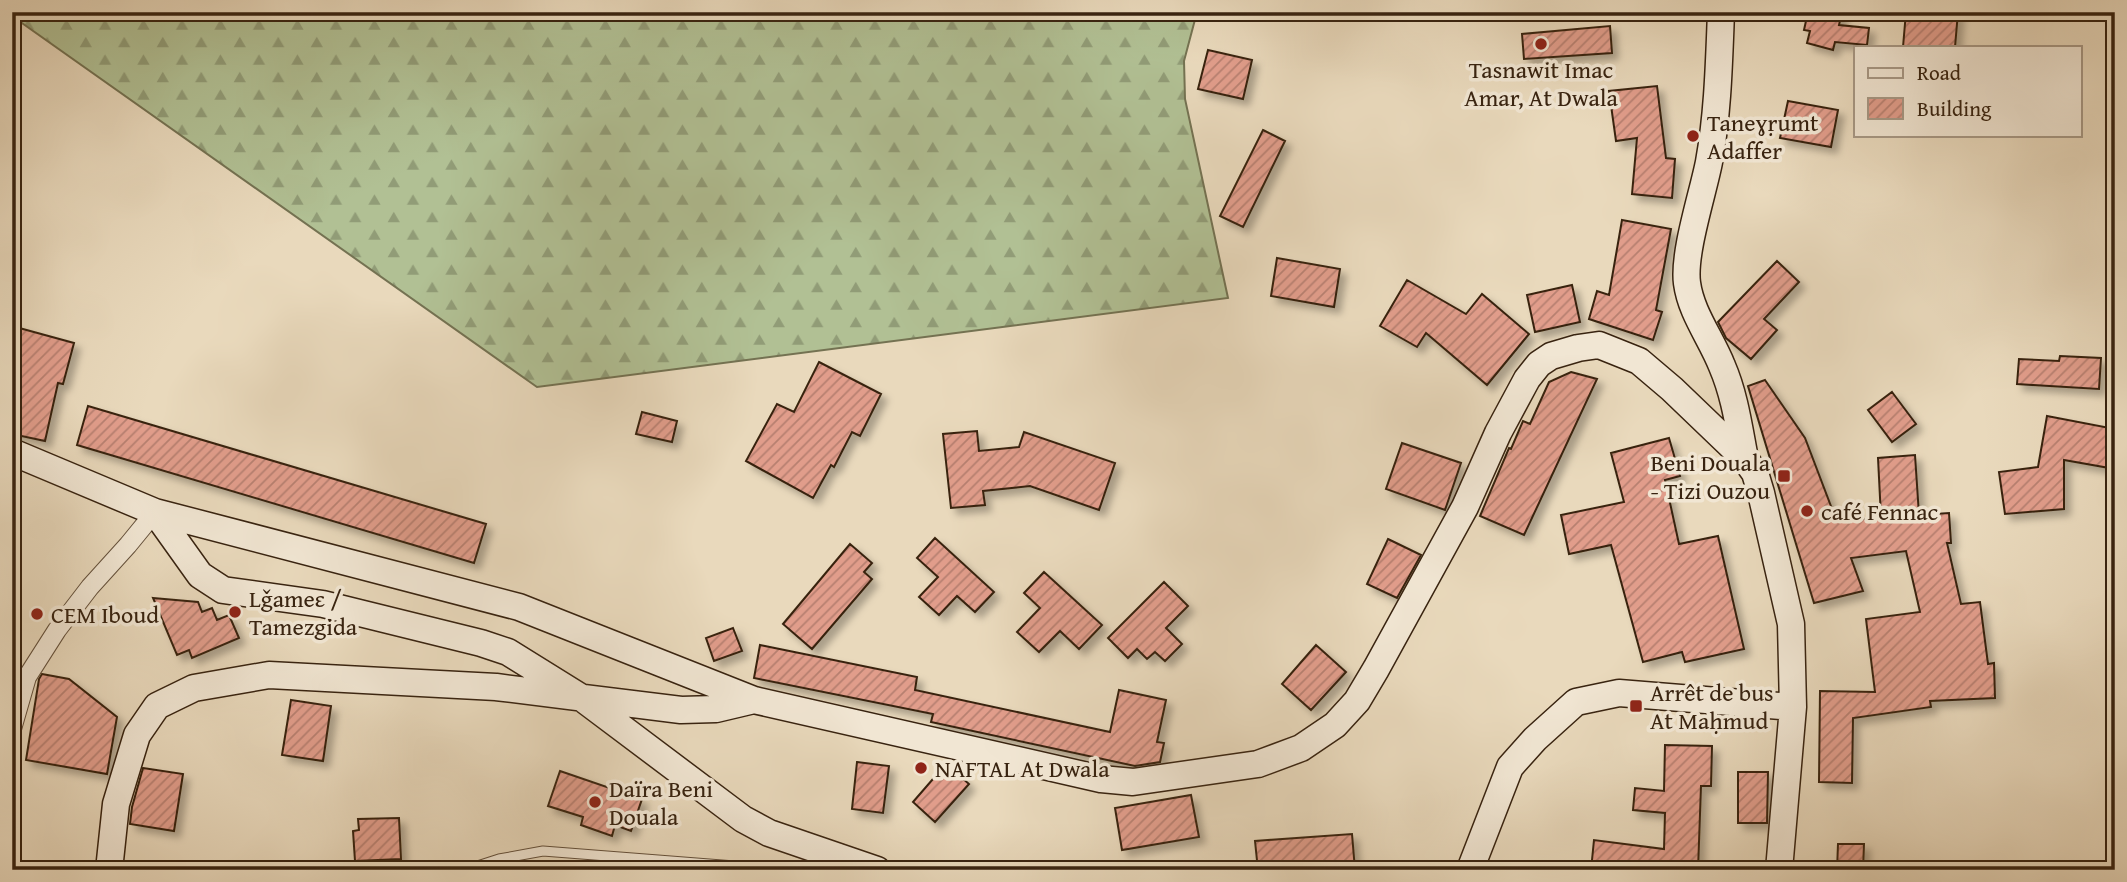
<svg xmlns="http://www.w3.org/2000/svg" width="2127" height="882" font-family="'Gentium Book Plus',serif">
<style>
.forest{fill:url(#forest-firs);stroke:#747252;stroke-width:2}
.building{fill:url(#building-hatch);stroke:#382310;stroke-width:2;filter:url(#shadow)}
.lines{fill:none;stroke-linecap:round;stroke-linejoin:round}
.lane-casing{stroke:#64503b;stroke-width:11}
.street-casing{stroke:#64503b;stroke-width:20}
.secondary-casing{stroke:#382310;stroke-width:29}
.lane{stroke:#f1e6d3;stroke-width:9}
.street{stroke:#f1e6d3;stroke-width:18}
.secondary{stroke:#f1e6d3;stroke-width:26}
.poi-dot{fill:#8f2418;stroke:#f1e6d3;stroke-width:2.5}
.labels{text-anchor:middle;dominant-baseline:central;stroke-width:7;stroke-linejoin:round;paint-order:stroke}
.poi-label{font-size:24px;fill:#382310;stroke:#f1e6d3;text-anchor:start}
</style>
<defs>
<pattern id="forest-firs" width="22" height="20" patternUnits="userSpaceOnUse" patternTransform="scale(1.75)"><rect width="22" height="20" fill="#b1c094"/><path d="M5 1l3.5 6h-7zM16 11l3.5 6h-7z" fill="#919c77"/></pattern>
<pattern id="building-hatch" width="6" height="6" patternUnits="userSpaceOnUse" patternTransform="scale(1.75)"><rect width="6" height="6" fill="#e19d8b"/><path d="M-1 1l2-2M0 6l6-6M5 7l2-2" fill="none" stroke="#b78070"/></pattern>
<filter id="shadow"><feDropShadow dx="6" dy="6" stdDeviation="3.5" flood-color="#0004"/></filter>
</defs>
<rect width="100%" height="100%" fill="#e9d9bc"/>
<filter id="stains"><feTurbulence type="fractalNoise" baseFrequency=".00286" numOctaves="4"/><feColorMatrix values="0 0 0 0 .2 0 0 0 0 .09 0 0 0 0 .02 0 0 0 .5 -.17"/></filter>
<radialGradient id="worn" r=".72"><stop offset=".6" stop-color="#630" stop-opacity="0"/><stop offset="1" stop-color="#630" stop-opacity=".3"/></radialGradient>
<!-- forest -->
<path class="forest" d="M 12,12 L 1197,12 L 1184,61 L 1185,99 L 1228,298 L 537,387 L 12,16 Z"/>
<!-- building -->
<path class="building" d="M 1808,12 L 1842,12 L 1839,25 L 1869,28 L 1867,45 L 1835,42 L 1833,50 L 1807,43 L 1810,31 L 1804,30 Z
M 1906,12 L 1958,12 L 1955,47 L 1903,47 Z
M 1610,26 L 1612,53 L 1524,59 L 1522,34 Z
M 1208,50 L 1252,60 L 1243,99 L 1198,89 Z
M 1657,86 L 1666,158 L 1675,159 L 1672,198 L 1632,194 L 1637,138 L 1616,141 L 1609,91 Z
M 1788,101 L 1838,110 L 1831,147 L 1780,138 Z
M 1263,130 L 1285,141 L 1243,227 L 1220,216 Z
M 1622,220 L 1671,229 L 1656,310 L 1662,312 L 1653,340 L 1589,319 L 1597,291 L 1609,295 Z
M 1277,258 L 1340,269 L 1334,307 L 1271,296 Z
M 1777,261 L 1799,282 L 1764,319 L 1777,330 L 1751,359 L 1726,338 L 1718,322 Z
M 1407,280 L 1466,314 L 1482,294 L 1529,334 L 1487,385 L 1426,333 L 1417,347 L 1380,326 Z
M 1572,285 L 1580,322 L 1535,332 L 1527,295 Z
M 12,326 L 74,343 L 63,384 L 58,383 L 45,441 L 12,434 Z
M 2060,356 L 2101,358 L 2099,389 L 2017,384 L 2019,359 L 2059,361 Z
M 819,362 L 881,394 L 860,436 L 852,432 L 834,467 L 831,465 L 813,498 L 746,461 L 777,404 L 794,412 Z
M 1571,372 L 1597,379 L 1524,535 L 1480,516 L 1509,448 L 1511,449 L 1523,421 L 1530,424 L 1549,382 Z
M 1765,380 L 1805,438 L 1837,522 L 1881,517 L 1878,458 L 1915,455 L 1919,515 L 1949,513 L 1951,543 L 1947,543 L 1961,604 L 1980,602 L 1988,664 L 1994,663 L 1995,698 L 1930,701 L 1931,707 L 1853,718 L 1852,783 L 1819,782 L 1820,691 L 1875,692 L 1866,619 L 1920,612 L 1906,551 L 1851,558 L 1863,591 L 1814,603 L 1748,386 Z
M 1892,392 L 1916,424 L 1892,442 L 1868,410 Z
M 88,406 L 486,524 L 474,563 L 77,445 Z
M 642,412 L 677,421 L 672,442 L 636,434 Z
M 2047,416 L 2115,429 L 2115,469 L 2064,460 L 2064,509 L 2005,514 L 1999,472 L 2038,467 Z
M 977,431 L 979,451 L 1019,447 L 1024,432 L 1115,463 L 1099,510 L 1030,486 L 983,491 L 985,505 L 951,508 L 943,434 Z
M 1669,438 L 1680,476 L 1665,480 L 1679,544 L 1718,536 L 1744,649 L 1685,662 L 1682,652 L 1643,662 L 1611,545 L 1569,554 L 1561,515 L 1624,502 L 1611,453 Z
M 1402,443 L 1461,463 L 1445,510 L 1386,489 Z
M 935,538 L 994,592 L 975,612 L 957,596 L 939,615 L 919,597 L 938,577 L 917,558 Z
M 1388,539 L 1421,555 L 1397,598 L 1367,584 Z
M 850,544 L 872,563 L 864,572 L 872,579 L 812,649 L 783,624 Z
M 1044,572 L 1102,625 L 1079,649 L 1060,631 L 1039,652 L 1017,632 L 1040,608 L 1024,593 Z
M 1164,582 L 1188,606 L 1166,628 L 1182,644 L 1165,661 L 1155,652 L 1147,659 L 1137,649 L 1128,658 L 1108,638 Z
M 153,598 L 198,602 L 202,612 L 212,608 L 217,620 L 229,615 L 239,638 L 192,658 L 189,650 L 177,655 Z
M 733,628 L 742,651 L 714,661 L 706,638 Z
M 760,645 L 917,677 L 915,690 L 1110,732 L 1119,690 L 1166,700 L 1157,742 L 1164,743 L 1160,762 L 1135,766 L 931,722 L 933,714 L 754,678 Z
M 1316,645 L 1346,672 L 1311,710 L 1282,684 Z
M 42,674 L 69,679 L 117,717 L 107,774 L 26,760 L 39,679 Z
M 291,700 L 331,706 L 323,761 L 282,755 Z
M 1665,745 L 1712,746 L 1711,786 L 1701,786 L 1698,870 L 1591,870 L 1594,840 L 1664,849 L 1665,813 L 1633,810 L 1635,788 L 1664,791 Z
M 857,762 L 889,766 L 883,813 L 852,809 Z
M 946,764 L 969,784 L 935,822 L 913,802 Z
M 143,768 L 183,774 L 174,831 L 130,824 L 132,807 Z
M 560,771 L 642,799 L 631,831 L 615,825 L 612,836 L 581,825 L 583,817 L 548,806 Z
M 1738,772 L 1768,772 L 1767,823 L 1738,823 Z
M 1191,795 L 1199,837 L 1122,850 L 1115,808 Z
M 399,818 L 401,859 L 355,861 L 353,831 L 359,830 L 358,819 Z
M 1352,834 L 1355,870 L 1258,870 L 1255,841 Z
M 1838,844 L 1864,844 L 1863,870 L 1837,870 Z"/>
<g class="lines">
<!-- lane casing -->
<g class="lane-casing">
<path id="lane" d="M 465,870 L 499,859 L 543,851 L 785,870
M 825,870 L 840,862"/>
</g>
<!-- street casing -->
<g class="street-casing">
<path id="street" d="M 12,729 L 27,677 L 57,630 L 90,587 L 128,545 L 155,512"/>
</g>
<!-- secondary casing -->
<g class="secondary-casing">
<path id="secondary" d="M 1721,12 C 1719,62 1718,112 1709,162 C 1703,193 1683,253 1687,283 C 1691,313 1711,338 1722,366 C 1735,396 1739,428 1745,459
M 12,452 L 155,512 L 519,607 L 754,700 L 1101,779 L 1133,782 L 1258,764 L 1301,748 L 1335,725 L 1357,701 L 1376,669 L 1465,507 L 1498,433 L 1527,379 L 1539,364 L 1551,356 L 1578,348 L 1599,345 L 1639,361 L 1672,389 L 1745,459 L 1755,473 L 1761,493 L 1791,624 L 1793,707 L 1779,870
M 155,512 L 200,575 L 223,590 L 323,604 L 481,643 L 508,652 L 582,698 L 743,819 L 769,833 L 877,870
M 109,870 L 116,804 L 137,735 L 157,706 L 194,688 L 269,675 L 496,687 L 681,710 L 716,709 L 754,700
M 1470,870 L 1510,767 L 1535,739 L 1576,702 L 1619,693 L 1793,707"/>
</g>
<!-- lane -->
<use href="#lane" class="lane"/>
<!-- street -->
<use href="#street" class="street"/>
<!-- secondary -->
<use href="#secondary" class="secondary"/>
</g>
<!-- markers -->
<g class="poi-dot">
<circle cx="1541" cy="44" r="7"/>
<circle cx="1693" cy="136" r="7"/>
<rect x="1777" y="469" width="14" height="14" rx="3.5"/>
<circle cx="1807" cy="511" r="7"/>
<circle cx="235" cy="612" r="7"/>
<circle cx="37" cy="614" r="7"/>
<rect x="1629" y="699" width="14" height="14" rx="3.5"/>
<circle cx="921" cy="768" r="7"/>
<circle cx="595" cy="802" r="7"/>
</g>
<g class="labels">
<!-- poi labels -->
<g class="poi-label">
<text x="1541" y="69" text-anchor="middle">Tasnawit Imac<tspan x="1541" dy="28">Amar, At Dwala</tspan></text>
<text x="1707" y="122">Taneɣṛumt<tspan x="1707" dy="28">Adaffer</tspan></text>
<text x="1770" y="462" text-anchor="end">Beni Douala<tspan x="1770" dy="28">- Tizi Ouzou</tspan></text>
<text x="1821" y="511">café Fennac</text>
<text x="249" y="598">Lǧameɛ /<tspan x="249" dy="28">Tamezgida</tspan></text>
<text x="51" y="614">CEM Iboud</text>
<text x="1650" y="692">Arrêt de bus<tspan x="1650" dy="28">At Maḥmud</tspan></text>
<text x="935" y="768">NAFTAL At Dwala</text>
<text x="609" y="788">Daïra Beni<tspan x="609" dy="28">Douala</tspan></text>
</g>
</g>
<!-- margin -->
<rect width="2127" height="882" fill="none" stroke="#e9d9bc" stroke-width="42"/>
<rect x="14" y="14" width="2099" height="854" fill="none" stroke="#382310" stroke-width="3.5"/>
<rect x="21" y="21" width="2085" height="840" fill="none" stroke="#382310" stroke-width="2"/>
<!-- legend -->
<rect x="1854" y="46" width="228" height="91" fill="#f1e6d3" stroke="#a79885" stroke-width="2"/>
<rect x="1868" y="68" width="35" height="10" fill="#f1e6d3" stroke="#a79885" stroke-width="2"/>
<text x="1917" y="80" font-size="21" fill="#382310">Road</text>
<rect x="1868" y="98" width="35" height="21" fill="url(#building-hatch)" stroke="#a79885" stroke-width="2"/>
<text x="1917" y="116" font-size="21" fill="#382310">Building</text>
<rect width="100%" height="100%" filter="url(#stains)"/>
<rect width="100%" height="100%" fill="url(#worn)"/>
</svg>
